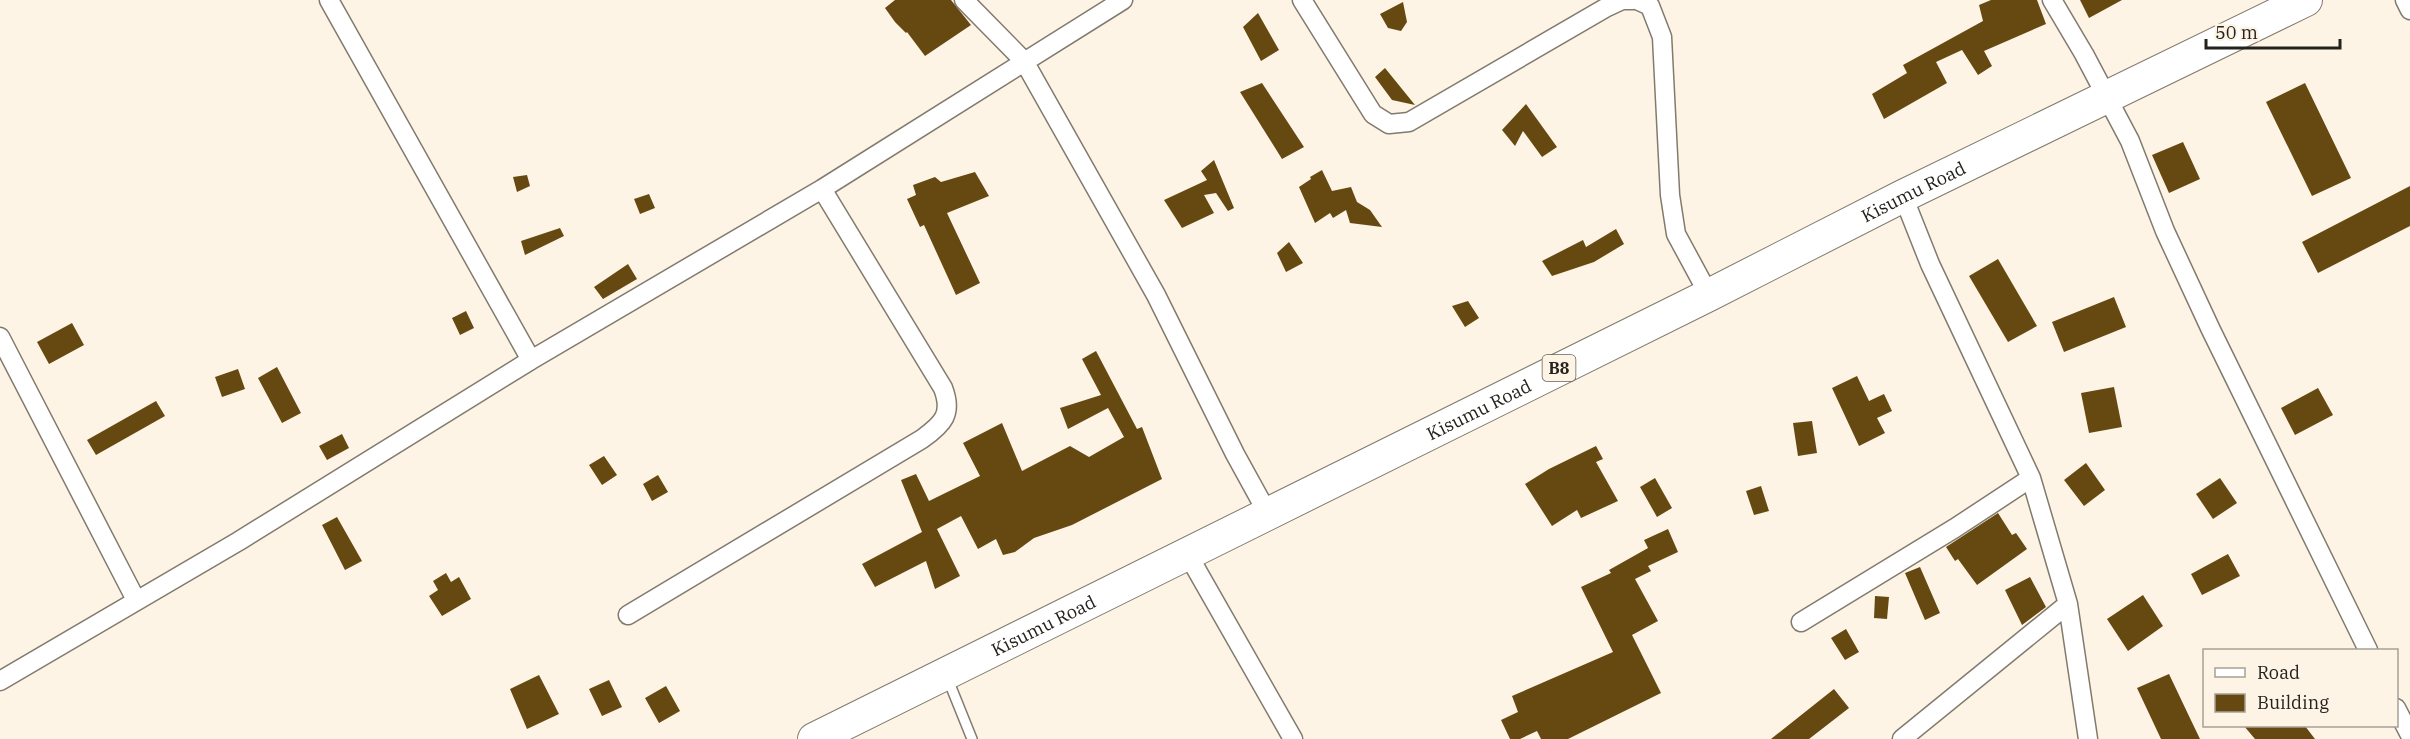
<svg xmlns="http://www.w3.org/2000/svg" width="2410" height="739" font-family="'IBM Plex Serif',serif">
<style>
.building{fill:#664911}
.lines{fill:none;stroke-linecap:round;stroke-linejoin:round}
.lane-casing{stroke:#827a6d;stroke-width:12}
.street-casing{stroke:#827a6d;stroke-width:21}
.highway-casing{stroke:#827a6d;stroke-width:34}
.lane{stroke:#fff;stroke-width:9}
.street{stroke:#fff;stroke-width:18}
.highway{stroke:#fff;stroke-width:32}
.labels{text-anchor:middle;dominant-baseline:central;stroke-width:6;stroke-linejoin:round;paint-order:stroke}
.shield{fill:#fdf4e5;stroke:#666159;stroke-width:1.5}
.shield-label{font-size:16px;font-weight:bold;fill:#25221d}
.street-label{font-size:18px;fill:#25221d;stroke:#fdf4e5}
</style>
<rect width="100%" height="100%" fill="#fdf4e5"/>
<!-- building -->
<path class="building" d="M 895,0 L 951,0 L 971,25 L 925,56 L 907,32 L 906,33 L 895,22 L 885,8 Z
M 1991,0 L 2037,0 L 2046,24 L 1984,51 L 1992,66 L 1978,75 L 1962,50 L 1936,62 L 1947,83 L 1884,119 L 1872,94 L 1907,73 L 1903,65 L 1983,21 L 1979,5 Z
M 2080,0 L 2122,0 L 2089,18 Z
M 1403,2 L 1407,22 L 1401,31 L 1388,28 L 1380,14 Z
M 1258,13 L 1279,50 L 1261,61 L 1243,27 Z
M 1385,68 L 1415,105 L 1392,100 L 1375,77 Z
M 1262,83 L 1304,147 L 1282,159 L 1240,92 Z
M 2305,83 L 2351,178 L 2312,196 L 2266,102 Z
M 1526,104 L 1557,147 L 1542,157 L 1523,131 L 1515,146 L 1502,130 Z
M 2183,142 L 2200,179 L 2169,193 L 2152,155 Z
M 1214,160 L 1234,208 L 1228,211 L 1216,193 L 1204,195 L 1214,213 L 1182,228 L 1164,200 L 1207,180 L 1201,171 Z
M 1322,170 L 1332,191 L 1351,187 L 1357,202 L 1370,210 L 1382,227 L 1350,223 L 1346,210 L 1333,218 L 1330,213 L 1315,223 L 1299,187 L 1311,179 L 1310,177 Z
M 975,172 L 989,196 L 947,213 L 980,283 L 956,295 L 924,225 L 920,227 L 907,199 L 916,195 L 913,185 L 935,177 L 941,182 Z
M 527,175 L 530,186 L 517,192 L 513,177 Z
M 2410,186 L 2410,226 L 2318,273 L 2302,242 Z
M 649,194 L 655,208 L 640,214 L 634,199 Z
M 560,228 L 564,236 L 525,255 L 521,241 Z
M 1616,229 L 1624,244 L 1594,262 L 1552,276 L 1542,261 L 1583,240 L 1586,247 Z
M 1289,242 L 1303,263 L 1286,272 L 1277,253 Z
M 1998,259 L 2037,326 L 2008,342 L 1969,276 Z
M 628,264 L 637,279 L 603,299 L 594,287 Z
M 2114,297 L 2126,327 L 2064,352 L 2052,322 Z
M 1468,301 L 1479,318 L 1465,327 L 1452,306 Z
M 466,311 L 474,328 L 460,335 L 452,318 Z
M 72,323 L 84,345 L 49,364 L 37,342 Z
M 1096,351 L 1137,429 L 1142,427 L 1162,479 L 1072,525 L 1034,538 L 1015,552 L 1003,555 L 996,539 L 978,549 L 961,516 L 937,529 L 960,576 L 935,589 L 926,561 L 875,587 L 862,564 L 922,532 L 901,480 L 916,474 L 929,501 L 980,476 L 963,443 L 1002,423 L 1022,471 L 1070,446 L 1089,457 L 1124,437 L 1108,408 L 1068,429 L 1060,408 L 1101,395 L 1082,359 Z
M 277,367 L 301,413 L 282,423 L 258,378 Z
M 238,369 L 245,389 L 222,397 L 215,377 Z
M 1857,376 L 1869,401 L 1884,394 L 1892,411 L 1877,418 L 1885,433 L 1859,446 L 1832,388 Z
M 2114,387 L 2122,427 L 2089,433 L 2081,393 Z
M 2318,388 L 2333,415 L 2295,435 L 2281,408 Z
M 156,401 L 165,416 L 96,455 L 87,440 Z
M 1812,421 L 1817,453 L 1798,456 L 1793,423 Z
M 342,434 L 349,448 L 327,460 L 319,446 Z
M 1596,446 L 1603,459 L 1596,462 L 1618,501 L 1581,518 L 1577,510 L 1552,526 L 1525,484 L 1549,469 Z
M 604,456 L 617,475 L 602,485 L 589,465 Z
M 2086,463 L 2105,490 L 2084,506 L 2064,480 Z
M 658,475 L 668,492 L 652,501 L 643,484 Z
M 1655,478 L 1672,508 L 1657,517 L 1640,487 Z
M 2220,478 L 2237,503 L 2213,519 L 2196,494 Z
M 1761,486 L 1769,511 L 1754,515 L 1746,491 Z
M 1998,513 L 2012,535 L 2016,533 L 2027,549 L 1977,585 L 1958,559 L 1955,561 L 1946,547 Z
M 337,517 L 362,561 L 345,570 L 322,525 Z
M 1668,529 L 1678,552 L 1648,566 L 1651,571 L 1635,579 L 1658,621 L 1632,635 L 1661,693 L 1568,739 L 1541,739 L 1537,731 L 1520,739 L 1510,739 L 1501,720 L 1518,712 L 1512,696 L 1613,652 L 1581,587 L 1611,573 L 1609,570 L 1648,548 L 1644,540 Z
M 2228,554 L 2240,576 L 2202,595 L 2191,574 Z
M 1920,567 L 1940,613 L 1925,620 L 1905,573 Z
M 446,573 L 451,582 L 459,577 L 471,599 L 442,616 L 429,596 L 438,590 L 433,581 Z
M 2030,577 L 2046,607 L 2022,625 L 2005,590 Z
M 2143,595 L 2163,626 L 2128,651 L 2107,619 Z
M 1875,596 L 1889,597 L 1887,619 L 1874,618 Z
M 1846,629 L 1859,652 L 1845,660 L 1831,638 Z
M 2169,674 L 2188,714 L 2200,739 L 2161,739 L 2137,688 Z
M 539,675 L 559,714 L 527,729 L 510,689 Z
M 609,680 L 622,707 L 602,716 L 589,689 Z
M 666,686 L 680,711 L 659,723 L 645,698 Z
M 1834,689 L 1849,708 L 1809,739 L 1771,739 Z
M 2244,726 L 2305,726 L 2315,739 L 2255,739 Z"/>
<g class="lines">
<!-- lane casing -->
<g class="lane-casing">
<path id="lane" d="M 947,677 L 972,739"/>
</g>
<!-- street casing -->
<g class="street-casing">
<path id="street" d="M 329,0 L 531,360
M 964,0 L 1024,61 L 1156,295 L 1235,454 L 1268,514
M 1302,0 L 1373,114 L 1389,124 L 1409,122 L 1607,7 L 1622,0 L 1633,0
M 1637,0 L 1650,6 L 1662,37 L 1670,195 L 1676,234 L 1709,295
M 2052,0 L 2084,54 L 2130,141 L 2165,231 L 2211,330 L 2368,650
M 2405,0 L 2410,10
M 1903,196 L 1930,264 L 2031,478 L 2068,604 L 2088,739
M 0,337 L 136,600
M 1187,553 L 1293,739
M 628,615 L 922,439 C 943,424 953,414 943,388 L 822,189
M 1801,622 L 1955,528 L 2031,478
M 0,681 L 239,541 L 531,360 L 822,189 L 1123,0
M 2396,708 L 2410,735
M 1902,739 L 2068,604"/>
</g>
<!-- highway casing -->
<g class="highway-casing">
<g id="highway">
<path id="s1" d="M 814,739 L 1709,295 L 1903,196 L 2306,0"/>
</g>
</g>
<!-- lane -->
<use href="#lane" class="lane"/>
<!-- street -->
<use href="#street" class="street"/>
<!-- highway -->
<use href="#highway" class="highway"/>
</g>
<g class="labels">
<!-- shield labels -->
<rect class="shield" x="1542.5" y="355" width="33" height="26" rx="4.5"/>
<g class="shield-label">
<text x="1559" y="368">B8</text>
</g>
<!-- street labels -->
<g class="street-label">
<text stroke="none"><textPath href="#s1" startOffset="1228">Kisumu Road</textPath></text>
<text stroke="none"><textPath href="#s1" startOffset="742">Kisumu Road</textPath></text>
<text stroke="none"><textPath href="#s1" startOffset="256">Kisumu Road</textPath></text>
</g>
</g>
<!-- legend -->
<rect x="2203" y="649" width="195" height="78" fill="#fdf4e5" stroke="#a7a095" stroke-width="1.5"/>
<rect x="2215" y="668" width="30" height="9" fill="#ffffff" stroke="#a7a095" stroke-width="1.5"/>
<text x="2257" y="679" font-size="18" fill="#25221d">Road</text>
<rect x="2215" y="694" width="30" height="18" fill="#664911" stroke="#a7a095" stroke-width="1.5"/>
<text x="2257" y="709" font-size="18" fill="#25221d">Building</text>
<!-- scale -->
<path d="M2206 39v9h134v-9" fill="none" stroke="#25221d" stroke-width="3"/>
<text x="2215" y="39" font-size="18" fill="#25221d" stroke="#fdf4e5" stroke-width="4.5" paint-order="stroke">50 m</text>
</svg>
